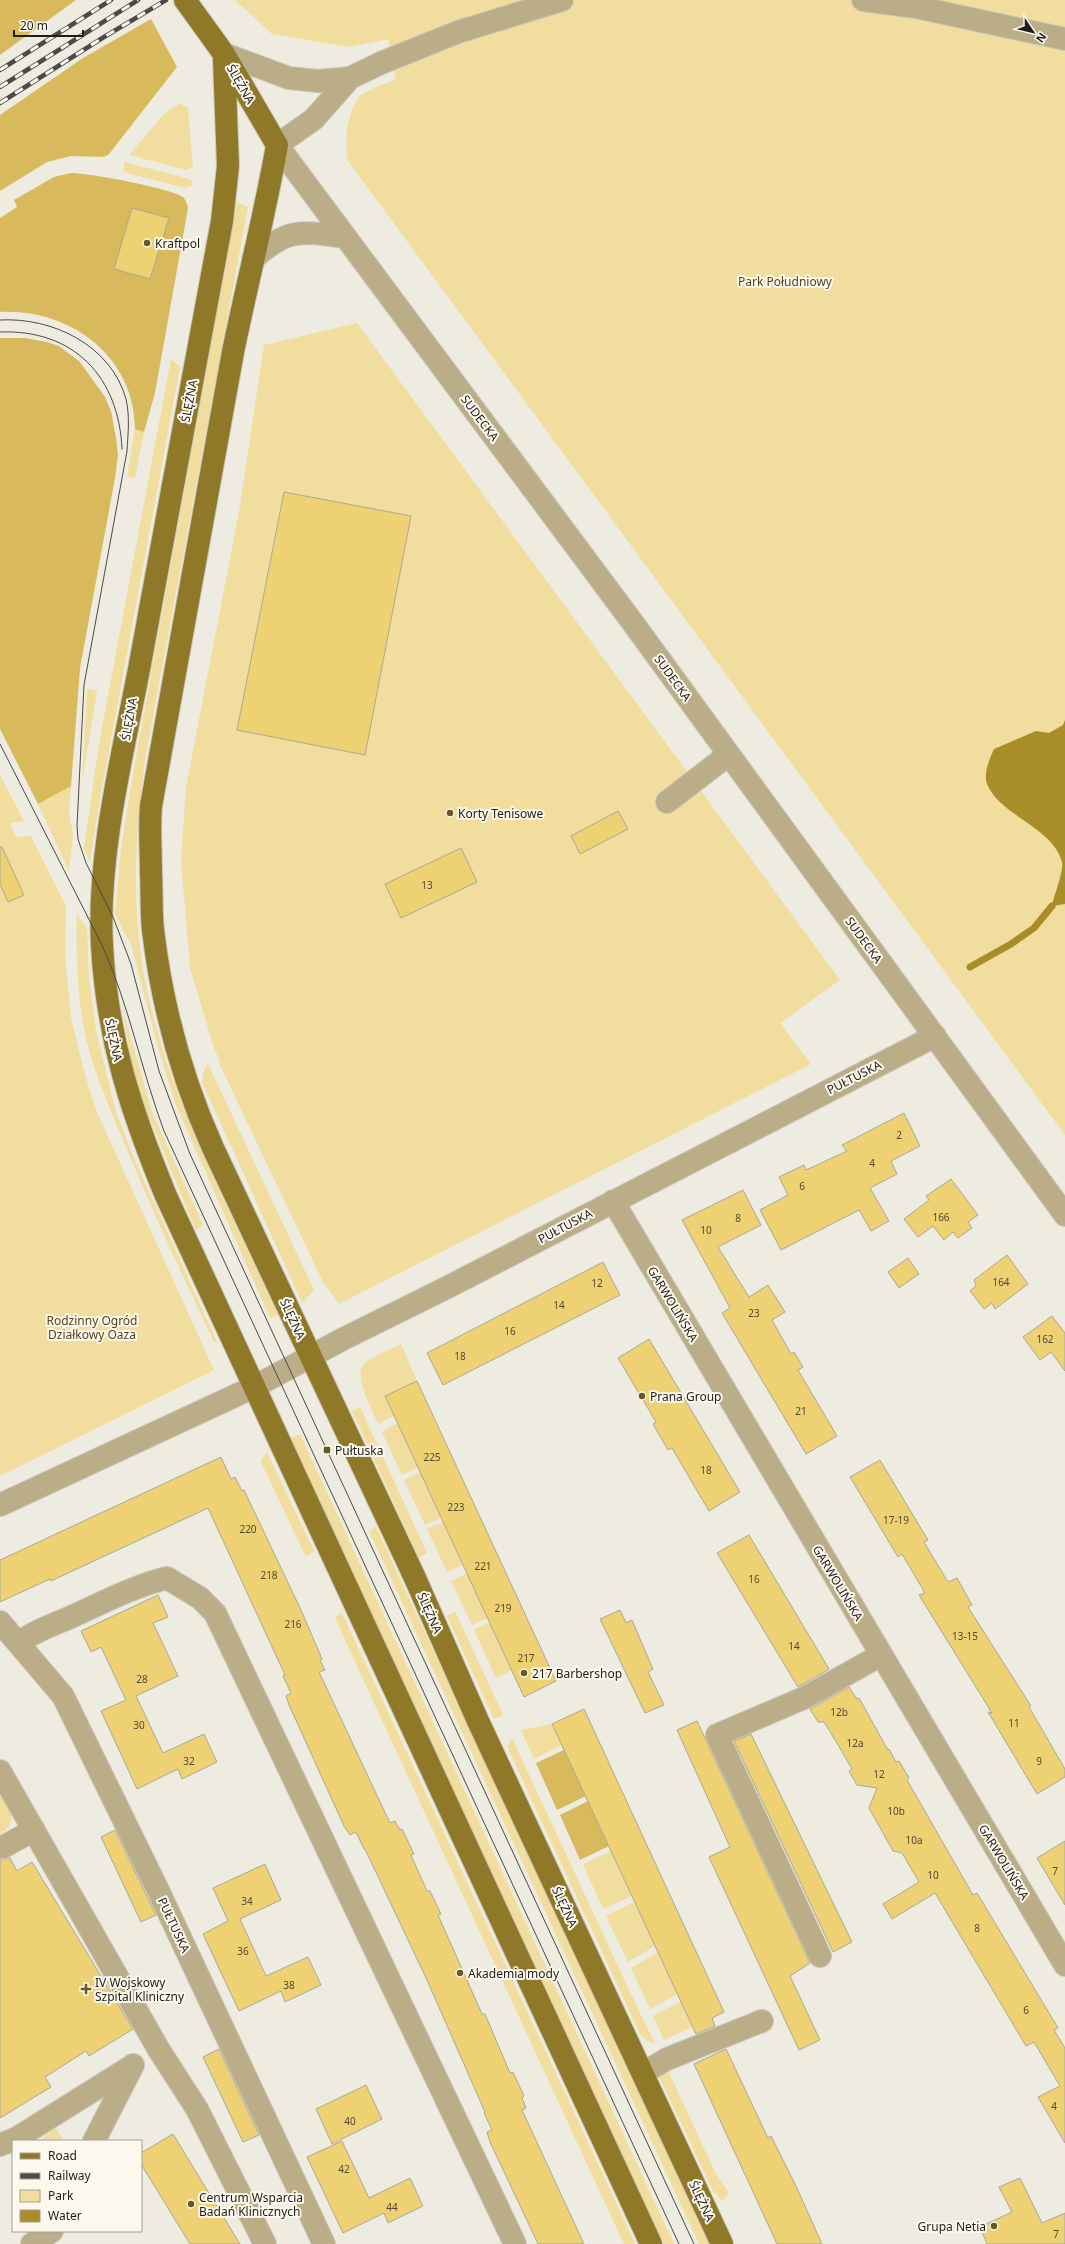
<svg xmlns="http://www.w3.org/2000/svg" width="1065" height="2244" font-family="'Noto Sans',sans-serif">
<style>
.green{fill:#f1dd9e}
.forest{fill:#d8ba5c}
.water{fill:#a98d29}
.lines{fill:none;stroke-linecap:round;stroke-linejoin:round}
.stream{stroke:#a98d29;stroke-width:7}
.building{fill:#eed172;stroke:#aaa79c}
.minor-casing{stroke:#c9c6bc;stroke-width:24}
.major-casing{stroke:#c9c6bc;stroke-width:24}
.minor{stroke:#baad87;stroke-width:22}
.major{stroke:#907829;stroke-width:22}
.tram{stroke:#4b4a44;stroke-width:1}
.rail-casing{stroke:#4b4a44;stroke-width:4.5}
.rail{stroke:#fcf8ed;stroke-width:3;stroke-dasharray:9;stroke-linecap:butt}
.poi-dot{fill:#695926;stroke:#fcf8ed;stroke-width:1.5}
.labels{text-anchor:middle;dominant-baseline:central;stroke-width:4;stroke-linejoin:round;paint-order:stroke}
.number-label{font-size:10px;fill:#524a2f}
.street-label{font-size:12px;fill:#1e1d19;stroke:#fcf8ed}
.poi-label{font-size:12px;fill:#1e1d19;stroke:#fcf8ed;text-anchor:start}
.park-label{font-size:12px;fill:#52451e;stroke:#fcf8ed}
</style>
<rect width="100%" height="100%" fill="#eeebe0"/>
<!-- green -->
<path class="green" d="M 235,0 L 1065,0 L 1065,1135 L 348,161 C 344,142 347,113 359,97 C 364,91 388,83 396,79 L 388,39 L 348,47 L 272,34 Z
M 180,103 L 188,108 L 193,167 L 187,170 L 129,155 L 164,114 Z
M 124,162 L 186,178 L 192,181 L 192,186 L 185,188 L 127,173 L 124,171 Z
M 237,202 L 248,207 L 145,759 C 137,824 132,884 140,949 C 157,1080 224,1196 278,1315 L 270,1318 L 175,1103 L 157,1044 L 131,944 L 115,915 L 121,849 L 131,785 Z
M 357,323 L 840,980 L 780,1023 L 811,1064 L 339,1304 L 323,1282 L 219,1063 L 220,1062 L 213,1045 L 190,968 L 181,860 L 186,787 L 239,512 L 264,345 Z
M 171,359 L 180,367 L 98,810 L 90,862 L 84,849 L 99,744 Z
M 135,429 L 144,432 L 135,478 L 127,477 Z
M 87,689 L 97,691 L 82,783 Z
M 0,775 L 24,821 L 10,823 L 16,837 L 31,836 L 66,906 L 65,955 L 71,1017 L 83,1068 L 96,1110 L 214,1370 L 0,1476 Z
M 71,786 L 69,814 L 73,834 L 69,871 L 38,804 Z
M 77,914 L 87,929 L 89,978 L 96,1031 L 116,1112 L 133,1156 L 217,1342 L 214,1342 C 182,1275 151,1208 123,1140 C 107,1101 89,1061 82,1019 C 77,984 76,949 77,914 Z
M 122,1006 L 152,1112 L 203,1225 L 196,1230 L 143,1102 L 133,1070 Z
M 208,1064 L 314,1290 L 302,1303 L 202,1082 L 204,1070 Z
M 401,1344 L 417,1381 L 385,1396 L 394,1416 L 378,1424 C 373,1411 351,1373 365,1363 C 375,1355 390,1350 401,1344 Z
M 360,1407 L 427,1553 L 419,1558 L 352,1411 Z
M 397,1423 L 418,1467 L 402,1475 L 382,1432 Z
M 300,1434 L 674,2244 L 664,2244 L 290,1439 Z
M 267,1452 L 314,1551 L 306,1557 L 262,1464 L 261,1460 Z
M 420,1472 L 441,1518 L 425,1525 L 404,1480 Z
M 443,1522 L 463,1565 L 447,1572 L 427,1529 Z
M 376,1527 L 709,2244 L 699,2244 L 369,1531 Z
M 467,1573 L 488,1618 L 472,1625 L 451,1581 Z
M 455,1611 L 503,1715 L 494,1719 L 447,1616 Z
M 342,1613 L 619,2209 L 635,2244 L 624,2244 L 344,1638 L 335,1617 Z
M 490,1622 L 512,1670 L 496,1678 L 474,1630 Z
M 552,1724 L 562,1745 L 534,1759 L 521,1730 Z
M 512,1738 L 638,2009 L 655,2043 L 647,2041 L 640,2034 L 509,1751 L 508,1746 Z
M 0,1792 C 9,1808 20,1822 0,1834 Z
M 611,1851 L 632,1896 L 603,1909 L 583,1864 Z
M 634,1902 L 655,1946 L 628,1962 L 606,1916 Z
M 658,1952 L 677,1994 L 650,2009 L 631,1968 Z
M 681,2001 L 692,2027 L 664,2040 L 653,2016 Z
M 665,2064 L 715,2172 L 729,2193 L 722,2201 L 713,2191 L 659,2076 Z
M 55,2127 L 64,2141 L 40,2141 Z"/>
<!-- forest -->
<path class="forest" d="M 0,0 L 76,0 L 0,55 Z
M 151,19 L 177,67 L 109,154 L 104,157 L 71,156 L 47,162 L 0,191 L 0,115 L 83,58 Z
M 71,173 C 89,173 170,188 183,197 C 186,200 187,204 188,208 L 155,393 L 144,432 L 135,429 C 135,356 69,308 0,312 L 0,218 L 17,207 L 14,200 L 54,177 Z
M 0,338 L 25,338 L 47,342 L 59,346 L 80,362 L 105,397 L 111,411 L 116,438 L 118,455 L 115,478 L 80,668 L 71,786 L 38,804 L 0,729 Z
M 564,1750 L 586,1796 L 557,1810 L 536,1763 Z
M 588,1801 L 609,1846 L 580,1860 L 560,1815 Z"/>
<!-- water -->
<path class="water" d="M 1065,720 L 1065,904 L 1052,906 C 1054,895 1064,871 1062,862 C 1053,827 1000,816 987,784 C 983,773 990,758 994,749 L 1036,731 L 1049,733 L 1063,725 Z"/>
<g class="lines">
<!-- stream -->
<path class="stream" d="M 970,967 L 1011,944 L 1034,928 L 1052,906"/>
</g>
<!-- building -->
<path class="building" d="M 132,208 L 169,218 L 150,279 L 114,269 Z
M 284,492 L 411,516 L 365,755 L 237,730 Z
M 618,811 L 628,829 L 580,854 L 571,836 Z
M 0,847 L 2,847 L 24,895 L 8,902 L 0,884 Z
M 461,848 L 477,882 L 401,918 L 385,884 Z
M 904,1113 L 920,1146 L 891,1161 L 897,1174 L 870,1188 L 889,1221 L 871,1231 L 859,1210 L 781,1250 L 760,1210 L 788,1195 L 779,1177 L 804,1165 L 806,1170 L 847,1151 L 842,1145 Z
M 951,1179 L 978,1215 L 968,1222 L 972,1228 L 958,1238 L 953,1232 L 944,1240 L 933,1226 L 918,1237 L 904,1219 L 929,1200 L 926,1196 Z
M 743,1190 L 761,1225 L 718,1247 L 749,1297 L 768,1285 L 785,1312 L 772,1320 L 791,1354 L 794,1352 L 803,1367 L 798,1370 L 837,1436 L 806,1454 L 722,1313 L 730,1308 L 682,1220 Z
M 1007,1255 L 1028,1284 L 995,1309 L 992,1303 L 984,1309 L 970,1291 L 976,1286 L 974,1280 Z
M 908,1258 L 919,1274 L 899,1288 L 888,1272 Z
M 603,1262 L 620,1295 L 443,1385 L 427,1353 Z
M 1052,1316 L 1065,1333 L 1065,1371 L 1051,1352 L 1040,1360 L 1023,1337 Z
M 649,1339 L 740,1492 L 709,1511 L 672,1448 L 668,1450 L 653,1424 L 656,1422 L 618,1358 Z
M 417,1381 L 556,1681 L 524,1697 L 385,1396 Z
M 221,1457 L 231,1479 L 235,1477 L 242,1491 L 244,1490 L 301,1610 L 322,1659 L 320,1660 L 325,1670 L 319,1672 L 390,1823 L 395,1821 L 400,1830 L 402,1829 L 414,1854 L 411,1855 L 427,1891 L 430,1891 L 441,1914 L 438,1915 L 482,2014 L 485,2014 L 510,2073 L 513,2072 L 524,2096 L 522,2098 L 526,2108 L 522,2110 L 584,2244 L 538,2244 L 490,2142 L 487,2132 L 492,2130 L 484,2113 L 485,2112 L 427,1980 L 365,1849 L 364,1849 L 356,1832 L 350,1835 L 344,1826 L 289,1705 L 286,1696 L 291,1693 L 283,1676 L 285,1675 L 208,1508 L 51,1581 L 50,1579 L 0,1602 L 0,1560 Z
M 880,1460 L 928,1540 L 924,1542 L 948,1582 L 957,1578 L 972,1605 L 968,1607 L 1031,1706 L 1029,1707 L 1065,1769 L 1065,1777 L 1037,1794 L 988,1712 L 992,1713 L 919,1595 L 925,1593 L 902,1554 L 898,1557 L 850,1477 Z
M 749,1535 L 829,1669 L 798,1687 L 717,1553 Z
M 158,1595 L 168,1617 L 153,1623 L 178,1676 L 136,1696 L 163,1753 L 204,1734 L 217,1762 L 182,1779 L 178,1769 L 137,1789 L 101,1711 L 126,1700 L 101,1647 L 91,1652 L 81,1631 Z
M 620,1610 L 626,1623 L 632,1620 L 653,1669 L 648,1672 L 664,1705 L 645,1713 L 600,1619 Z
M 849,1687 L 857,1699 L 859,1698 L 888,1750 L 889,1749 L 896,1762 L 899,1761 L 909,1778 L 907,1780 L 973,1895 L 977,1893 L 1058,2028 L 1054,2030 L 1065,2048 L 1065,2143 L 1038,2097 L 1060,2086 L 1034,2042 L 1026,2046 L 935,1893 L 892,1919 L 883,1904 L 919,1882 L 902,1853 L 893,1851 L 869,1808 L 877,1788 L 857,1785 L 849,1771 L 852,1769 L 837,1743 L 824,1722 L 818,1722 L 810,1709 Z
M 584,1709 L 724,2012 L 712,2018 L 715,2026 L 696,2034 L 552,1724 Z
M 697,1721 L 810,1963 L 790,1976 L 820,2040 L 799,2050 L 709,1857 L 730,1847 L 677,1730 Z
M 751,1734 L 852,1942 L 833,1952 L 734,1741 Z
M 115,1830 L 156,1915 L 141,1922 L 101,1837 Z
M 1065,1841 L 1065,1905 L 1037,1858 Z
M 10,1858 L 17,1871 L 32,1862 L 133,2029 L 89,2056 L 86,2051 L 45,2077 L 51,2087 L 0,2118 L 0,1859 Z
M 265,1864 L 281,1900 L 240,1919 L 266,1976 L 308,1957 L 321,1985 L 285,2002 L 281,1991 L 239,2011 L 203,1934 L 228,1921 L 213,1888 Z
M 219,2049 L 259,2135 L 243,2142 L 203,2057 Z
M 726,2049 L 768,2138 L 771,2136 L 796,2186 L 822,2244 L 777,2244 L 694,2064 Z
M 366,2085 L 382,2119 L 332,2144 L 316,2109 Z
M 173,2134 L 240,2244 L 190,2244 L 141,2164 L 141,2153 Z
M 342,2141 L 369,2198 L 410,2178 L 423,2206 L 388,2223 L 384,2213 L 343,2233 L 307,2157 Z
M 1020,2178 L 1042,2223 L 1065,2213 L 1065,2244 L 987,2244 L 980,2227 L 1012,2212 L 999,2187 Z"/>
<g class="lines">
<!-- minor casing -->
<g class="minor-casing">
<path id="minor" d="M 863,0 L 916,7 L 1065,39
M 224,54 L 289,78 L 318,81 L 350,78 L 381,63 L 458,32 L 562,0
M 350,78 L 314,119 L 277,145 L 633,623 L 1065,1215
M 253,259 C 287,228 300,231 344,237
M 667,802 L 728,755
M 613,1201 L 1065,1965
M 0,1505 L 254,1387 L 343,1339 L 448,1287 L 935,1036
M 0,1622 L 63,1696 L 158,1890 L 324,2244
M 19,1643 C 34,1631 53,1625 71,1617 C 102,1603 134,1586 167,1578 L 200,1598 L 215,1613 L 515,2244
M 0,1771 L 159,2050 L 197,2109 L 265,2244
M 3,1847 L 34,1830
M 820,1956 L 717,1735 L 804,1698 L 881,1655
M 643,2073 L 667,2059 L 762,2021
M 94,2141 L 133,2065
M 0,2145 L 17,2138 L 132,2066
M 32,2244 L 52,2231"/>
</g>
<!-- major casing -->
<g class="major-casing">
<path id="major" d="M 185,0 L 224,54 L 277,145 C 265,215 247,283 233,352 L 151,806 C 149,829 151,850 151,873 C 152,892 151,911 153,930 C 162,1006 182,1079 213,1148 L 415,1578 L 478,1721 L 722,2244
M 224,60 L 228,166 L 222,221 C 195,368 167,516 140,664 C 123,754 97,854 102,945 C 107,1038 131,1111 166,1196 L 651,2244"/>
</g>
<!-- minor -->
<use href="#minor" class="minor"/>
<!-- major -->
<use href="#major" class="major"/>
<!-- tram -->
<path class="tram" d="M 0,320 C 52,317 111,345 126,399 C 130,416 128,434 127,451 L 84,685 L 77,826 L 78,839 L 86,863 L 113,917 L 131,964 L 159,1071 L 190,1154 L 694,2244
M 0,332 C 74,329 119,377 122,449
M 0,744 L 102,945 C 129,1005 141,1069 164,1131 L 679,2244"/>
<!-- rail casing -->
<g class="rail-casing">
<path id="rail" d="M 0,70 L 111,0
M 0,87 L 138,0
M 0,103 L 104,37 L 166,0"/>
</g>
<!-- rail -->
<use href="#rail" class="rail"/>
</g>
<!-- markers -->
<g class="poi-dot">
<circle cx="147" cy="243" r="4"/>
<circle cx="450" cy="813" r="4"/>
<circle cx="642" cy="1396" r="4"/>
<rect x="323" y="1446" width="8" height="8" rx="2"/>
<circle cx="524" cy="1673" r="4"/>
<circle cx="460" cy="1973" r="4"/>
<path d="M84 1983h4v4h4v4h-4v4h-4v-4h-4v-4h4z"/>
<circle cx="191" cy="2204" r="4"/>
<circle cx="994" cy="2226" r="4"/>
</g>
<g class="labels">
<!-- number labels -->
<g class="number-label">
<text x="427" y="885">13</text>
<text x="899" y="1135">2</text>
<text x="872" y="1163">4</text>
<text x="802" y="1186">6</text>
<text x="941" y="1217">166</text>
<text x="738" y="1218">8</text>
<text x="706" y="1230">10</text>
<text x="1001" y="1282">164</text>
<text x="597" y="1283">12</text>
<text x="559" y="1305">14</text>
<text x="754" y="1313">23</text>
<text x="510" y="1331">16</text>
<text x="1045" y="1339">162</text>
<text x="460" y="1356">18</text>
<text x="801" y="1411">21</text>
<text x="432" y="1457">225</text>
<text x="706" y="1470">18</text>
<text x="456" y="1507">223</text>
<text x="896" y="1520">17-19</text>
<text x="248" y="1529">220</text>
<text x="483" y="1566">221</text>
<text x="269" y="1575">218</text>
<text x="754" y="1579">16</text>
<text x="503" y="1608">219</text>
<text x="293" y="1624">216</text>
<text x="965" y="1636">13-15</text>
<text x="794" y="1646">14</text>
<text x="526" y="1658">217</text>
<text x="142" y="1679">28</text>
<text x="839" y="1712">12b</text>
<text x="1014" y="1723">11</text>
<text x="139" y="1725">30</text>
<text x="855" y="1743">12a</text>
<text x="189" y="1761">32</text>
<text x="1039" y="1761">9</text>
<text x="879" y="1774">12</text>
<text x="896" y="1811">10b</text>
<text x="914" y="1840">10a</text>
<text x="1055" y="1871">7</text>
<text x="933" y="1875">10</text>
<text x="247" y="1901">34</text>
<text x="977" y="1928">8</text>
<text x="243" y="1951">36</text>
<text x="289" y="1985">38</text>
<text x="1026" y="2010">6</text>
<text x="1054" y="2106">4</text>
<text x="350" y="2121">40</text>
<text x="344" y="2169">42</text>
<text x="392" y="2207">44</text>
<text x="1056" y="2234">7</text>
</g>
<!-- street labels -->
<g class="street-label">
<text transform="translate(241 84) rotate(60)">ŚLĘŻNA</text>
<text transform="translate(189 401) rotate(-79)">ŚLĘŻNA</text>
<text transform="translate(480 418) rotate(53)">SUDECKA</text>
<text transform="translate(673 678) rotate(54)">SUDECKA</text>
<text transform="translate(129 719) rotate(-80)">ŚLĘŻNA</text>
<text transform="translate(864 940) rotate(54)">SUDECKA</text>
<text transform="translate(114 1040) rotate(78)">ŚLĘŻNA</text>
<text transform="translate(854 1077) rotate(-27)">PUŁTUSKA</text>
<text transform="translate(565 1226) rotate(-28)">PUŁTUSKA</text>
<text transform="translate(673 1304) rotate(59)">GARWOLIŃSKA</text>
<text transform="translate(293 1319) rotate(65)">ŚLĘŻNA</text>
<text transform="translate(838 1583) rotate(59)">GARWOLIŃSKA</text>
<text transform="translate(430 1613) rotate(66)">ŚLĘŻNA</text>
<text transform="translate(1004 1862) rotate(59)">GARWOLIŃSKA</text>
<text transform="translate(565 1907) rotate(65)">ŚLĘŻNA</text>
<text transform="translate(174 1925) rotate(65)">PUŁTUSKA</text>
<text transform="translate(702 2201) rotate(65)">ŚLĘŻNA</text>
</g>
<!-- poi labels -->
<g class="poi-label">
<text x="155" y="243">Kraftpol</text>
<text x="458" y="813">Korty Tenisowe</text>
<text x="650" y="1396">Prana Group</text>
<text x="335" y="1450">Pułtuska</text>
<text x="532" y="1673">217 Barbershop</text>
<text x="468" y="1973">Akademia mody</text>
<text x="95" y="1982">IV Wojskowy<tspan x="95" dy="14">Szpital Kliniczny</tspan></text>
<text x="199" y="2197">Centrum Wsparcia<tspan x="199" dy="14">Badań Klinicznych</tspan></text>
<text x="986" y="2226" text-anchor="end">Grupa Netia</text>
</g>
<!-- park labels -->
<g class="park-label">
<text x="785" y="281">Park Południowy</text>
<text x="92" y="1320">Rodzinny Ogród<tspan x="92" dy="14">Działkowy Oaza</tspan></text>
</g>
</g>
<!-- legend -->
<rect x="12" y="2140" width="130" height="92" fill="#fcf8ed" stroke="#a3a098"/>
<rect x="20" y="2153" width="20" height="6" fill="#907829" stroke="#a3a098"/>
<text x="48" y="2160" font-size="12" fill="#1e1d19">Road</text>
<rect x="20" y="2173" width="20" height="6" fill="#4b4a44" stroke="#a3a098"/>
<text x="48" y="2180" font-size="12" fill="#1e1d19">Railway</text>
<rect x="20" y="2190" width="20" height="12" fill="#f1dd9e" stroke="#a3a098"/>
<text x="48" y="2200" font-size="12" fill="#1e1d19">Park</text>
<rect x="20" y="2210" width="20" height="12" fill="#a98d29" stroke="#a3a098"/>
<text x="48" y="2220" font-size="12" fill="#1e1d19">Water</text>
<!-- north arrow -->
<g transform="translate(1033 32) rotate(125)" stroke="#fcf8ed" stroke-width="3" paint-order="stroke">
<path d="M0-3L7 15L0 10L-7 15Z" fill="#1e1d19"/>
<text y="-6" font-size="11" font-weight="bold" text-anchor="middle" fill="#1e1d19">N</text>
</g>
<!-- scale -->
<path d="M14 30v6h69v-6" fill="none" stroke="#1e1d19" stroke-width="2"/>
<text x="20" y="30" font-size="12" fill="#1e1d19" stroke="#fcf8ed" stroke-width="3" paint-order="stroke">20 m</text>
</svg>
